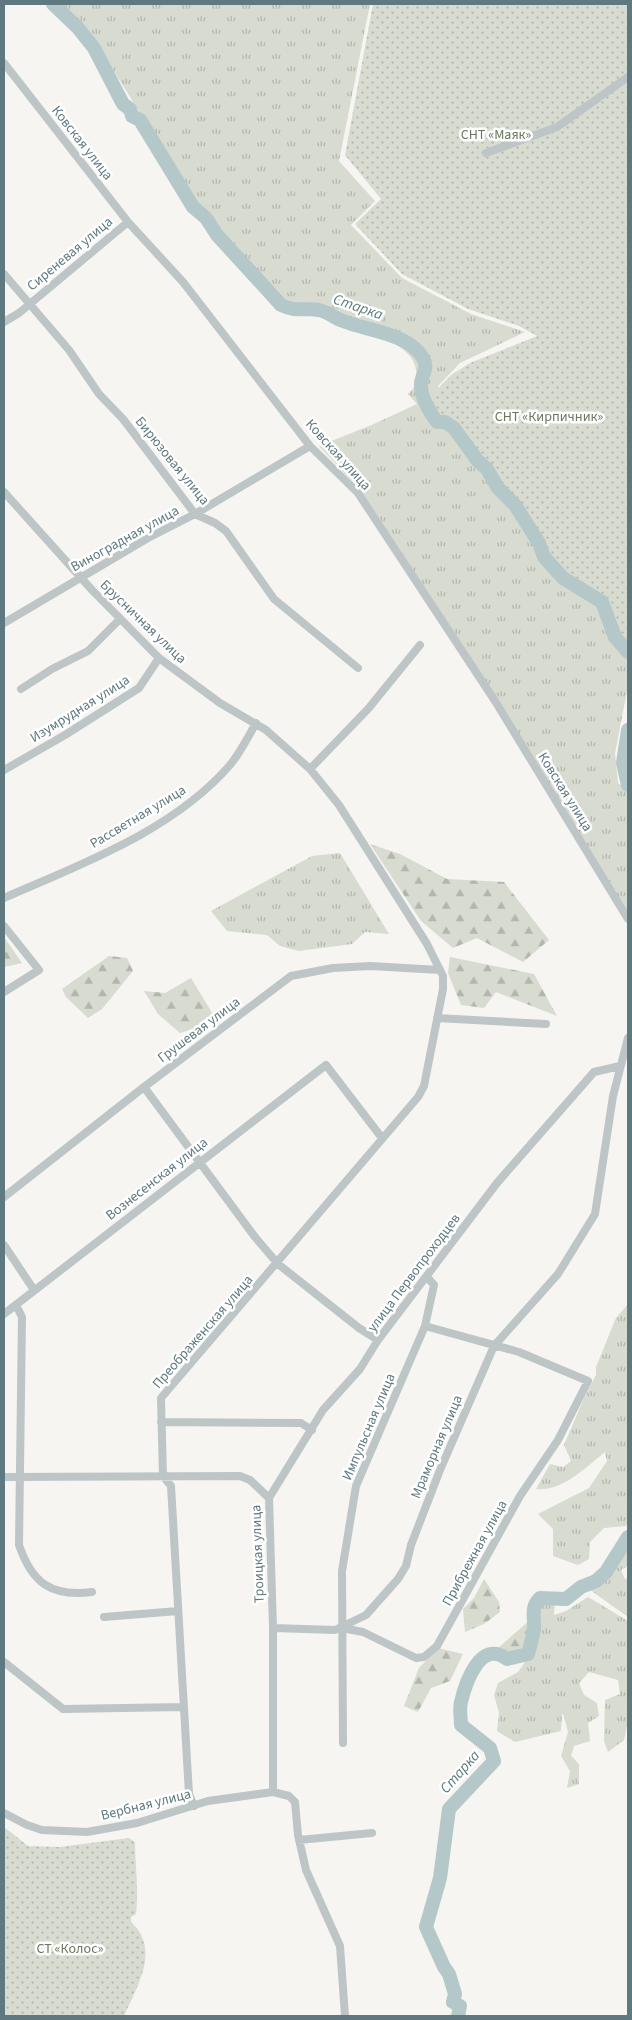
<svg xmlns="http://www.w3.org/2000/svg" width="632" height="2020" font-family="'Source Sans 3',sans-serif">
<style>
.grass{fill:url(#grass-tufts)}
.forest{fill:url(#forest-firs)}
.garden{fill:url(#garden-dots)}
.lines{fill:none;stroke-linecap:round;stroke-linejoin:round}
.river{stroke:#b5c8c9;stroke-width:14}
.minor{stroke:#bec5c7;stroke-width:8}
.labels{text-anchor:middle;dominant-baseline:central;stroke-width:5;stroke-linejoin:round;paint-order:stroke}
.park-label{font-size:14px;fill:#68775d;stroke:#fff}
.street-label{font-size:14px;fill:#5e797f;stroke:#fff}
.water-label{font-size:15px;font-style:italic;fill:#597a7b;stroke:#fff}
</style>
<defs>
<pattern id="grass-tufts" width="24" height="20" patternUnits="userSpaceOnUse" patternTransform="scale(1.25)"><rect width="24" height="20" fill="#d7dbd0"/><path d="M3 7l-1-3M5 7V3M7 7l1-3M15 17l-1-3M17 17v-4M19 17l1-3" fill="none" stroke="#b2b6ae"/></pattern>
<pattern id="forest-firs" width="22" height="20" patternUnits="userSpaceOnUse" patternTransform="scale(1.25)"><rect width="22" height="20" fill="#d7dbd0"/><path d="M5 1l3.5 6h-7zM16 11l3.5 6h-7z" fill="#b2b6ae"/></pattern>
<pattern id="garden-dots" width="8" height="8" patternUnits="userSpaceOnUse" patternTransform="scale(1.25)"><rect width="8" height="8" fill="#d7dbd0"/><path d="M2 2h.1M6 6h.1" fill="none" stroke="#b2b6ae" stroke-width="1.8" stroke-linecap="round"/></pattern>
</defs>
<rect width="100%" height="100%" fill="#f6f5f1"/>
<!-- grass -->
<path class="grass" d="M 61,4 L 370,4 L 339,161 L 375,201 L 351,225 L 402,278 L 471,314 L 525,332 L 460,363 L 438,386 L 445,413 L 463,424 L 459,438 L 476,461 L 486,471 L 497,489 L 513,506 L 538,544 L 542,558 L 562,580 L 600,603 L 613,637 L 626,650 L 628,657 L 628,686 L 615,753 L 618,783 L 628,791 L 628,913 L 489,686 L 362,492 L 319,446 L 374,424 L 417,404 L 408,394 L 416,385 C 416,380 417,374 416,369 C 412,341 359,330 337,324 L 335,316 L 319,308 L 293,309 L 283,303 L 219,233 L 195,200 L 96,43 Z
M 340,853 L 389,934 L 365,932 L 352,944 L 299,951 L 280,946 L 267,935 L 227,931 L 211,911 L 312,856 Z
M 628,1304 L 628,1522 L 626,1526 L 604,1528 L 590,1542 L 589,1559 L 578,1565 L 553,1556 L 553,1529 L 538,1514 L 589,1488 L 607,1461 L 605,1452 C 586,1467 562,1492 536,1489 L 550,1464 L 563,1467 L 571,1461 L 564,1445 L 584,1398 L 596,1375 L 596,1367 L 616,1318 Z
M 628,1551 L 628,1566 L 621,1570 L 625,1579 L 628,1578 L 628,1617 L 586,1587 L 608,1576 L 621,1553 Z
M 588,1597 L 628,1621 L 628,1721 L 624,1740 L 608,1752 L 604,1741 L 605,1700 L 620,1694 L 618,1680 L 589,1672 L 579,1683 L 584,1695 L 597,1703 L 599,1716 L 588,1723 L 590,1741 L 574,1746 L 571,1756 L 579,1764 L 579,1784 L 567,1788 L 570,1771 L 561,1756 L 568,1732 L 564,1716 L 562,1714 L 561,1731 L 515,1742 L 497,1731 L 499,1713 L 494,1695 L 498,1683 L 518,1672 L 530,1655 L 537,1625 L 534,1611 L 536,1605 L 541,1600 L 555,1600 L 554,1615 L 566,1611 Z"/>
<!-- forest -->
<path class="forest" d="M 370,844 L 400,854 L 447,879 L 504,882 L 549,940 L 523,962 L 477,938 L 453,948 L 421,921 Z
M 4,937 L 22,963 L 4,967 Z
M 109,956 L 127,958 L 133,971 L 102,1009 L 88,1018 L 66,997 L 62,989 Z
M 450,957 L 534,974 L 557,1016 L 496,992 L 484,1008 L 461,1005 L 448,973 Z
M 191,978 L 217,1021 L 180,1033 L 158,1014 L 144,991 L 165,993 Z
M 484,1579 L 499,1602 L 500,1612 L 484,1624 L 465,1632 L 463,1609 L 474,1598 Z
M 531,1619 L 533,1628 L 528,1653 L 507,1658 L 497,1649 Z
M 438,1648 L 463,1654 L 450,1681 L 431,1688 L 418,1712 L 404,1706 L 419,1668 Z"/>
<!-- garden -->
<path class="garden" d="M 373,4 L 628,4 L 628,652 L 615,637 L 602,602 L 563,578 L 544,557 L 539,543 L 515,505 L 498,488 L 487,469 L 477,460 L 454,428 L 445,422 L 437,422 L 430,414 L 426,401 L 451,375 L 470,363 L 537,336 L 519,326 L 468,309 L 402,274 L 355,224 L 381,199 L 345,155 Z
M 4,1827 L 28,1846 L 60,1847 L 129,1838 L 135,1842 C 135,1866 139,1890 136,1914 L 131,1917 L 131,1922 C 161,1949 137,1987 124,2016 L 4,2016 Z"/>
<g class="lines">
<!-- river -->
<path class="river" d="M 53,4 L 78,28 L 94,48 L 123,104 L 130,109 L 132,116 L 140,120 L 193,207 L 206,218 L 217,235 L 281,305 C 298,313 303,307 319,310 C 328,312 335,318 343,321 C 368,331 408,333 423,358 C 429,368 422,374 421,383 C 420,396 430,413 437,422 L 445,422 L 454,428 L 477,460 L 487,469 L 498,488 L 515,505 L 539,543 L 544,557 L 563,578 L 602,602 L 615,637 L 628,652
M 628,730 L 623,763 L 628,785
M 458,2016 L 460,2006 L 453,2002 L 455,1994 L 449,1974 L 444,1967 L 426,1927 L 440,1878 L 449,1809 L 494,1761 L 490,1748 L 461,1725 C 461,1718 459,1709 461,1702 C 466,1681 481,1639 507,1659 L 528,1654 C 530,1646 533,1637 534,1629 C 535,1616 530,1608 540,1598 L 566,1599 L 581,1587 L 596,1581 L 606,1572 L 628,1537"/>
<!-- minor -->
<path class="minor" d="M 4,63 L 128,222 L 183,282 L 310,446 L 358,493 L 495,701 L 628,919
M 486,153 L 557,127 L 628,77
M 4,274 L 69,350 L 99,394 L 123,419 L 195,514 L 215,523 L 226,531 L 274,599 L 358,668
M 4,322 L 19,313 L 128,222
M 4,492 L 92,590 L 159,658 L 220,703 L 266,730 L 310,769 L 339,805 L 427,944 L 443,976 L 443,989 L 424,1086 L 418,1097 L 161,1398 L 163,1476 L 171,1486 L 189,1794 L 194,1806
M 4,623 L 148,538 L 195,514 L 310,446
M 21,689 L 52,669 L 88,651 L 120,619
M 310,769 L 368,709 L 420,645
M 4,770 L 65,735 L 139,688 L 159,658
M 4,898 C 81,864 173,831 230,765 C 240,753 248,737 256,723
M 4,926 L 39,970 L 4,992
M 437,1018 L 546,1024
M 144,1087 L 255,1237 L 278,1264 L 359,1328 L 378,1340
M 4,1197 L 144,1087 L 291,976 L 333,968 L 370,966 L 440,970
M 4,1245 L 34,1290
M 16,1305 L 22,1317 L 19,1545 C 32,1583 51,1597 92,1592
M 4,1314 L 326,1065 L 382,1138
M 161,1422 L 301,1423 L 312,1430
M 4,1477 L 240,1476 L 250,1480 L 269,1498 L 273,1628 L 273,1792
M 269,1498 L 323,1410 L 360,1369 L 378,1340 L 497,1183 L 594,1072 L 620,1066
M 104,1617 L 178,1611
M 273,1628 L 335,1630 L 366,1615 L 398,1579 L 406,1566 L 411,1545 L 440,1470 L 494,1346 L 558,1274 L 595,1214 L 613,1096 L 628,1038
M 342,1628 L 363,1632 L 416,1658 L 424,1657 L 437,1646 L 520,1496 L 558,1440 L 588,1381 L 519,1352 L 425,1326
M 4,1662 L 63,1709 L 183,1707
M 343,1743 L 342,1571 L 356,1486 L 425,1326 L 434,1285 L 427,1277
M 4,1813 L 27,1825 L 42,1830 L 87,1832 L 137,1823 L 208,1801 L 273,1792 L 289,1796 L 295,1802 L 298,1835 L 306,1870 L 340,1946 L 345,2016
M 299,1840 L 372,1833"/>
</g>
<g class="labels">
<!-- park labels -->
<g class="park-label">
<text x="496" y="135">СНТ «Маяк»</text>
<text x="549" y="417">СНТ «Кирпичник»</text>
<text x="70" y="1949">СТ «Колос»</text>
</g>
<!-- street labels -->
<g class="street-label">
<text transform="translate(82 143) rotate(52)">Ковская улица</text>
<text transform="translate(70 254) rotate(-40)">Сиреневая улица</text>
<text transform="translate(338 455) rotate(48)">Ковская улица</text>
<text transform="translate(172 461) rotate(51)">Бирюзовая улица</text>
<text transform="translate(125 539) rotate(-29)">Виноградная улица</text>
<text transform="translate(143 622) rotate(44)">Брусничная улица</text>
<text transform="translate(80 709) rotate(-32)">Изумрудная улица</text>
<text transform="translate(565 792) rotate(58)">Ковская улица</text>
<text transform="translate(138 817) rotate(-31)">Рассветная улица</text>
<text transform="translate(199 1030) rotate(-37)">Грушевая улица</text>
<text transform="translate(157 1179) rotate(-38)">Вознесенская улица</text>
<text transform="translate(414 1273) rotate(-53)">улица Первопроходцев</text>
<text transform="translate(203 1332) rotate(-49)">Преображенская улица</text>
<text transform="translate(369 1427) rotate(-67)">Импульсная улица</text>
<text transform="translate(437 1447) rotate(-67)">Мраморная улица</text>
<text transform="translate(475 1553) rotate(-61)">Прибрежная улица</text>
<text transform="translate(258 1554) rotate(-92)">Троицкая улица</text>
<text transform="translate(146 1805) rotate(-14)">Вербная улица</text>
</g>
<!-- water labels -->
<g class="water-label">
<text transform="translate(358 307) rotate(19)">Старка</text>
<text transform="translate(460 1772) rotate(-49)">Старка</text>
</g>
</g>
<!-- border -->
<rect width="632" height="2020" fill="none" stroke="#5e797f" stroke-width="10"/>
</svg>
